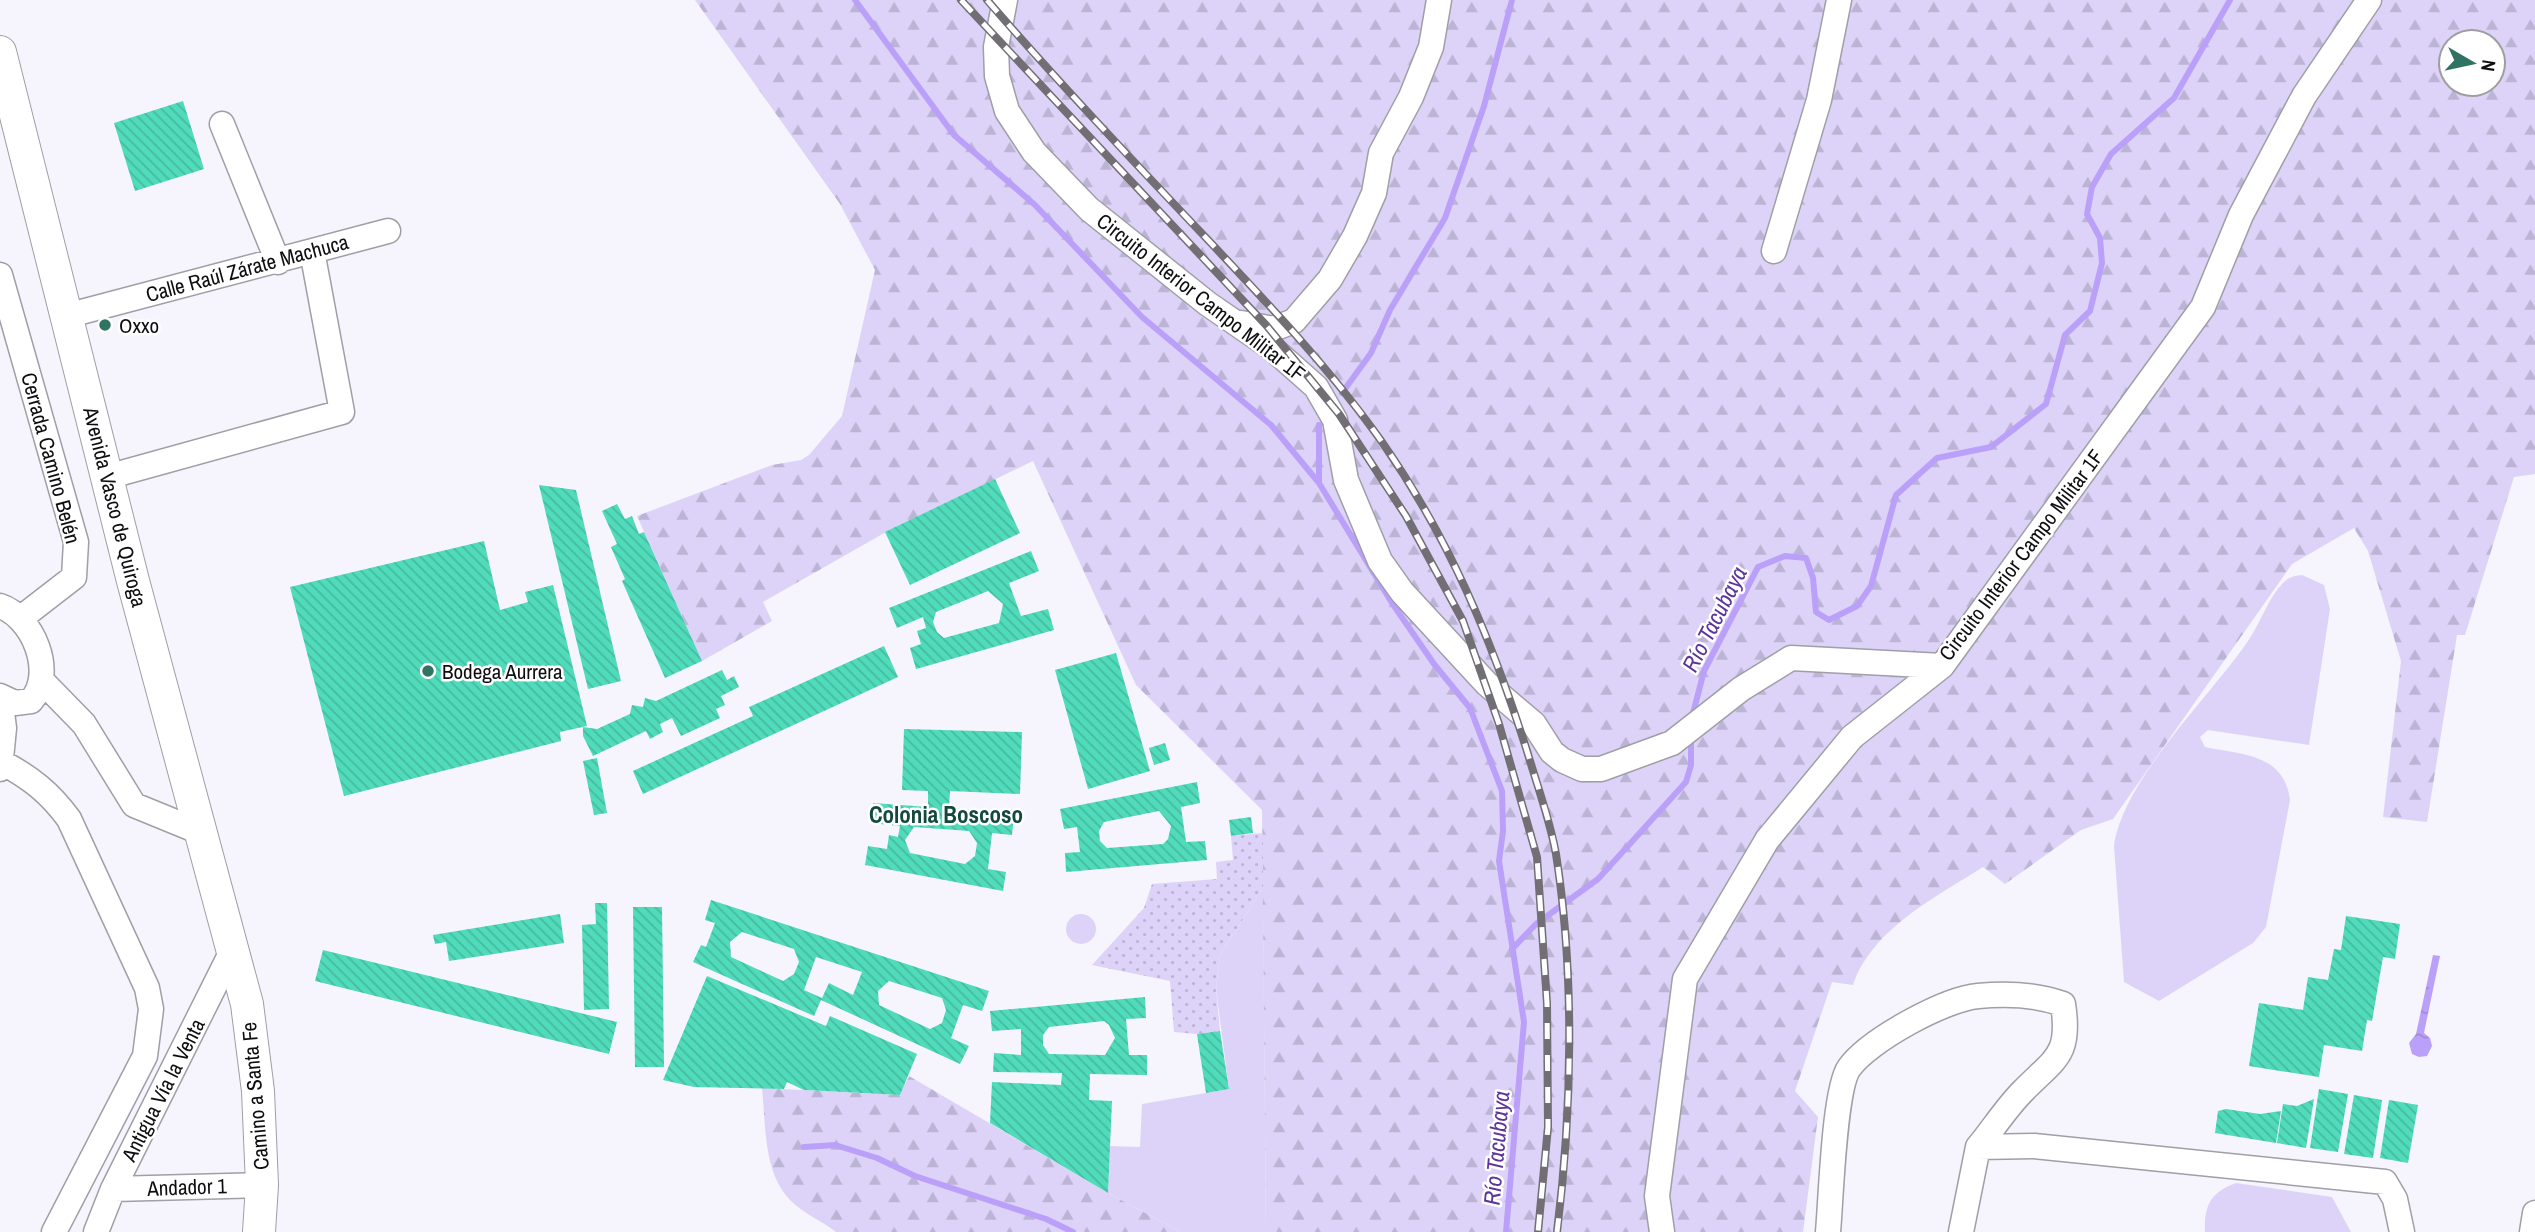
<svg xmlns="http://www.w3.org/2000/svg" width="2535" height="1232" font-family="'Archivo Narrow',sans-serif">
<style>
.grass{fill:#ddd3f9}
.forest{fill:url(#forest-firs);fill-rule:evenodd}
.garden{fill:url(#garden-dots)}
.water{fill:url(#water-ripples)}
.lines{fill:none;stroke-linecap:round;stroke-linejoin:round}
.stream{stroke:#bba0fa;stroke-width:6}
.building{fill:url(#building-back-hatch);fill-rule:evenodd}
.minor-casing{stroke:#a09ea6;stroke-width:27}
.major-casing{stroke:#a09ea6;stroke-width:34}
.minor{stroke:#fff;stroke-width:24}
.major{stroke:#fff;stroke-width:32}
.rail-casing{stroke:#716f74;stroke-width:8}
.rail{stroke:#fff;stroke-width:5;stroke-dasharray:16;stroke-linecap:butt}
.poi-dot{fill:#317363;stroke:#fff;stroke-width:2.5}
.labels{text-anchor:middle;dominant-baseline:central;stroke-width:5;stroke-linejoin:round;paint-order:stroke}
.street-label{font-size:21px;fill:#0e0d10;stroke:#fff}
.poi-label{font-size:21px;fill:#0e0d10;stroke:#fff;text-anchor:start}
.water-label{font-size:23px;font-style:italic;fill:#5c349b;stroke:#fff}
.neighbourhood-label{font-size:23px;font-weight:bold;fill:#144a3e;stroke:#fff}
</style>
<defs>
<pattern id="forest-firs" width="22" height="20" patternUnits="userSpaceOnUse" patternTransform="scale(1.75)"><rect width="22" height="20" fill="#ddd3f9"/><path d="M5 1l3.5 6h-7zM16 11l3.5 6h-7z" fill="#bcb4d4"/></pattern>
<pattern id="garden-dots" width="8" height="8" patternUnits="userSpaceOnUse" patternTransform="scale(1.75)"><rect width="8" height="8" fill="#ddd3f9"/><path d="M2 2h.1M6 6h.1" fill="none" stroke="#bcb4d4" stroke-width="1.8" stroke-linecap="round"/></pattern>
<pattern id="water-ripples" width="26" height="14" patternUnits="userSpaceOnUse" patternTransform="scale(1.75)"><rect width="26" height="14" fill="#bba0fa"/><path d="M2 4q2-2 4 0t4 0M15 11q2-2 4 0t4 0" fill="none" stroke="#a089d5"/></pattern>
<pattern id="building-back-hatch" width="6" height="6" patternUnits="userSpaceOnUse" patternTransform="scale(1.75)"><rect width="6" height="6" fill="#50dbbb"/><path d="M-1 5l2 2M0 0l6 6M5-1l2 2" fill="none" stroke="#45bba0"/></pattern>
</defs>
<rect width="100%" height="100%" fill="#f6f4fc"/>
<!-- grass -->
<path class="grass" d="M 2302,575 L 2324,585 L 2330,609 L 2309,745 L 2208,730 L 2200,737 L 2205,747 C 2244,755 2284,754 2290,800 L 2266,927 L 2253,943 L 2159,1001 L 2124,982 L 2114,846 C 2123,779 2212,695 2250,638 C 2261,621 2269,597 2283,583 C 2289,577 2294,576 2302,575 Z
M 1263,888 L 1266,1232 L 1181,1232 L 1108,1193 L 1110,1146 L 1140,1147 L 1142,1104 L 1229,1089 L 1216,989 L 1220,955 Z
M1066 929a15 15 0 1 1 30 0a15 15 0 1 1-30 0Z
M 2236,1183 L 2332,1197 L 2351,1232 L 2205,1232 C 2204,1205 2211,1192 2236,1183 Z"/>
<!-- forest -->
<path class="forest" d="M 695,0 L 2535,0 L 2535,474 L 2514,477 L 2465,635 L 2457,635 L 2427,822 L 2383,817 L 2401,661 L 2368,551 L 2354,528 L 2292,564 L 2113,819 L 2081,830 L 2005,884 L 1983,867 C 1936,897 1872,929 1853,985 L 1832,982 L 1795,1091 L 1818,1117 L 1803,1232 L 1266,1232 L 1262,810 L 1136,685 L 1033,461 L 886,532 L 763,602 L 772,621 L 702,661 L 637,516 L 772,465 L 801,460 L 809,455 L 842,416 L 875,270 L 840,204 ZM 2451,42 L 2493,42 L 2493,84 L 2451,84 Z
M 909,1076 L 1108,1193 L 1181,1232 L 836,1232 C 822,1221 804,1214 791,1201 C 763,1173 766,1126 762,1088 L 899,1095 Z"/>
<!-- garden -->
<path class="garden" d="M 1263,833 L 1263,888 L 1220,955 L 1216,989 L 1220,1031 L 1197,1034 L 1174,1032 L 1170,981 L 1092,965 L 1144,908 L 1152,884 L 1217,879 L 1216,862 L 1233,860 L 1231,836 Z"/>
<!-- water -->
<path class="water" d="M 2433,955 L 2440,956 L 2424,1033 L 2430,1038 L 2432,1046 L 2427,1056 L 2419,1057 L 2412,1054 L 2409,1043 L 2416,1034 Z"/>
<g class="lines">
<!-- stream -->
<path class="stream" d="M 855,0 L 954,135 L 1035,205 L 1142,317 L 1271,425 L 1319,483 L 1392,603 L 1434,664 L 1470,708 L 1502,791 L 1503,831 L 1499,861 L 1524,1022 L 1506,1232
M 1342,393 L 1371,353 L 1390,310 L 1445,218 L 1484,106 L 1512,0
M 1319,425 L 1319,481
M 1692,717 L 1704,671 L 1758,567 L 1785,556 L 1806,558 L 1813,578 L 1816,612 L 1829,620 L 1857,606 L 1871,586 L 1896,495 L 1937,458 L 1991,447 L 2046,404 L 2065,335 L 2090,311 L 2102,263 L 2100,238 L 2087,214 L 2092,187 L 2111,154 L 2174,98 L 2230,0
M 1512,949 L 1536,924 L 1598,879 L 1686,782 L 1691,765 L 1691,735
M 804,1147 L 835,1145 L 877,1158 L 915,1176 L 1046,1219 L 1073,1232"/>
</g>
<!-- building -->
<path class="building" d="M 183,101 L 204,169 L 135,191 L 114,123 Z
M 995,479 L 1020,533 L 910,585 L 885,532 Z
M 539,485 L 576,490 L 621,681 L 588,689 Z
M 617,504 L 625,519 L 632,516 L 639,534 L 644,532 L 702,661 L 665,678 L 622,581 L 625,579 L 611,547 L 617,544 L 602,511 Z
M 484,541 L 500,610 L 528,602 L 525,592 L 553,585 L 587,726 L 560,732 L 561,741 L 344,796 L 290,587 Z
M 1031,551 L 1039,571 L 1009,583 L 1021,616 L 1048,609 L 1054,630 L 916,669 L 910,648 L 921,644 L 917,631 L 926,628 L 923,617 L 897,628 L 889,608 ZM 988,591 L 1003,604 L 999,623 L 944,638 L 937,632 L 933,622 L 936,612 Z
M 884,646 L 898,677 L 643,794 L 633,771 L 753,716 L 749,707 Z
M 1116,653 L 1150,771 L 1088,789 L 1055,670 Z
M 722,670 L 727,680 L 734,676 L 739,687 L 721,696 L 725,705 L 716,709 L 720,718 L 681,736 L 672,718 L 660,724 L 663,732 L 650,739 L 646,731 L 593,756 L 583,736 L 583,727 L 597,729 L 630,714 L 632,705 L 643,707 L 645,698 L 656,701 Z
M 904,729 L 1022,732 L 1020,794 L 950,791 L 949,808 L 1014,814 L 1012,835 L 992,833 L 988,869 L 1006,872 L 1003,891 L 865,865 L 868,846 L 887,849 L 889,835 L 898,837 L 900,826 L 871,823 L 873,803 L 928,807 L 928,791 L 902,790 ZM 914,827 L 969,831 L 977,843 L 975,856 L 965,864 L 910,853 L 905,840 Z
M 1165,743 L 1170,760 L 1154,765 L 1149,748 Z
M 597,758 L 607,813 L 594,815 L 583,761 Z
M 1197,782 L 1200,803 L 1181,807 L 1186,842 L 1205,841 L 1207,860 L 1066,872 L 1065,853 L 1080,852 L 1077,827 L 1064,829 L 1060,809 ZM 1159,811 L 1171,826 L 1168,839 L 1163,844 L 1107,848 L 1100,841 L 1099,831 L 1104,822 Z
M 1251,817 L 1253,833 L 1231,836 L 1229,820 Z
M 711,900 L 989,991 L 982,1011 L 963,1005 L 951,1038 L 969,1046 L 960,1064 L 821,1000 L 814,1016 L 693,962 L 701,945 L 706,947 L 715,923 L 705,920 ZM 742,932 L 794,949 L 799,962 L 794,974 L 783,981 L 731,957 L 730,942 ZM 816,957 L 862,972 L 853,995 L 829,983 L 822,998 L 804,990 ZM 889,981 L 942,998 L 946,1010 L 942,1023 L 930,1029 L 879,1005 L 878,991 Z
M 595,903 L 607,903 L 609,1009 L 584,1010 L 582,925 L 596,924 Z
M 633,907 L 662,907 L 664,1067 L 635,1067 Z
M 560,914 L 564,943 L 449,961 L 446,942 L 435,944 L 433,935 Z
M 2346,916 L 2400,924 L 2395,959 L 2383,957 L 2372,1021 L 2367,1020 L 2362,1051 L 2324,1045 L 2319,1077 L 2249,1066 L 2259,1003 L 2303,1010 L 2308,977 L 2328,980 L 2334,949 L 2341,950 Z
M 323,950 L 617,1022 L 609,1054 L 315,981 Z
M 707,976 L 826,1026 L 830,1016 L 917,1054 L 900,1095 L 804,1090 L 787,1082 L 784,1089 L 694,1087 L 663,1080 Z
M 1145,997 L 1146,1018 L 1126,1019 L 1129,1055 L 1147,1055 L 1147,1075 L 1090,1074 L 1089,1100 L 1112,1101 L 1108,1193 L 990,1123 L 992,1082 L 1061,1085 L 1062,1073 L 993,1072 L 994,1053 L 1021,1055 L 1021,1029 L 992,1031 L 990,1011 ZM 1104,1021 L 1109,1025 L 1115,1038 L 1105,1055 L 1049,1054 L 1043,1045 L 1043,1035 L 1049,1027 Z
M 1220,1031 L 1229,1089 L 1206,1093 L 1197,1034 Z
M 2319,1089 L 2348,1094 L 2338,1152 L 2310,1148 Z
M 2354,1095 L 2382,1100 L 2373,1158 L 2344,1154 Z
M 2314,1099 L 2306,1148 L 2277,1143 L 2283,1104 L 2297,1106 Z
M 2389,1100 L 2418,1105 L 2408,1163 L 2380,1158 Z
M 2226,1109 L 2260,1114 L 2281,1111 L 2276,1143 L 2215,1133 L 2218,1111 Z"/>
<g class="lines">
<!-- minor casing -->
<g class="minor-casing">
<path id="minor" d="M 1005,0 L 996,47 L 997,76 L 1007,111 L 1034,152 L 1089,209 L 1208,304 L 1272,348 L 1316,387 L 1335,420 L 1346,480 L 1380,561 L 1402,592 L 1487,684 L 1534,724 L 1552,752 L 1562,760 L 1582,769 L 1601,769 L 1672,743 L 1741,689 L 1791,658 L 1942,666 L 2203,307 L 2241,215 L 2304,96 L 2369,0
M 222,124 L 278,262
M 1774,251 L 1819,100 L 1839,0
M 0,275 L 76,542 L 74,577 L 21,618
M 66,316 L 388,231
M 1241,323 L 1273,329 L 1294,321 L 1330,279 L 1355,236 L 1374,193 L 1381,153 L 1411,97 L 1431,47 L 1439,0
M 107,477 L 342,412 L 312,251
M 0,606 C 33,617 56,673 31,701 L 15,703 L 0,696
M 42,681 L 84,724 L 134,805 L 200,832
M 3,763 C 31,778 50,793 69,819 L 147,988 L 151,1009 L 145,1056 L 54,1232
M 0,769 L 4,728 L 0,697
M 113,1189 L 262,1185
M 96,1232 L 113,1189 L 233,949
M 1662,1232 L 1657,1196 L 1685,979 L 1767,840 L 1852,737 L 1942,666
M 1828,1232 C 1831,1200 1834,1090 1849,1068 C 1869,1040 1945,999 1978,996 C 2008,993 2035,994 2063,1004 C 2071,1056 2055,1058 2023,1091 C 2006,1108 1993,1129 1978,1147 L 2034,1146 L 2385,1182 L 2395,1199 L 2402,1232
M 1961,1232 L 1978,1147
M 2532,1232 L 2535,1213"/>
</g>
<!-- major casing -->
<g class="major-casing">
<path id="major" d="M 0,52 L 133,581 L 247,1004 L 258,1091 L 262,1185 L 259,1232"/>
</g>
<!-- minor -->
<use href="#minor" class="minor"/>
<!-- major -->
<use href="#major" class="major"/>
<!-- rail casing -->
<g class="rail-casing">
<path id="rail" d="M 961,0 L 1266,325 L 1339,414 L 1406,516 L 1463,621 L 1499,724 L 1537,857 L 1547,1003 L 1548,1127 L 1538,1232
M 987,0 C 1059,83 1134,162 1210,242 C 1270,306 1332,371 1382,442 C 1450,540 1491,638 1527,751 C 1537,785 1550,820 1556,854 C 1575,975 1572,1111 1557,1232"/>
</g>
<!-- rail -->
<use href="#rail" class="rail"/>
</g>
<!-- markers -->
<g class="poi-dot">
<circle cx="105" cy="325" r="7"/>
<circle cx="428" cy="671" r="7"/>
</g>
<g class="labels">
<!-- street labels -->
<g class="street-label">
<text transform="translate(247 268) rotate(-15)">Calle Raúl Zárate Machuca</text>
<text transform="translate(1201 297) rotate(38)">Circuito Interior Campo Militar 1F</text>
<text transform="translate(51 458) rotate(75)">Cerrada Camino Belén</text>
<text transform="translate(115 507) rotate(76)">Avenida Vasco de Quiroga</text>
<text transform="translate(2021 555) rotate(-53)">Circuito Interior Campo Militar 1F</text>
<text transform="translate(163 1090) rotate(-63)">Antigua Vía la Venta</text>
<text transform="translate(255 1096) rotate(-95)">Camino a Santa Fe</text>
<text transform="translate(187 1187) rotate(-2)">Andador 1</text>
</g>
<!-- poi labels -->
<g class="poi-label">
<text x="119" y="325">Oxxo</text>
<text x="442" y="671">Bodega Aurrera</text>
</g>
<!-- water labels -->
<g class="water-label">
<text transform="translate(1714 619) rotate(-63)">Río Tacubaya</text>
<text transform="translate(1496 1148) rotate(-85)">Río Tacubaya</text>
</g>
<!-- neighbourhood labels -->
<g class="neighbourhood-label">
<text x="946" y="814">Colonia Boscoso</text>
</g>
</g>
<!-- north arrow -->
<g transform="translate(2472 63) rotate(99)"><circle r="33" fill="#ffffff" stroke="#9f9e9f" stroke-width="2"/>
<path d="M0-5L12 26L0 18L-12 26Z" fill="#317363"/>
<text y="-10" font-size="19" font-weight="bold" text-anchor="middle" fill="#0e0d10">N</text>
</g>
</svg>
